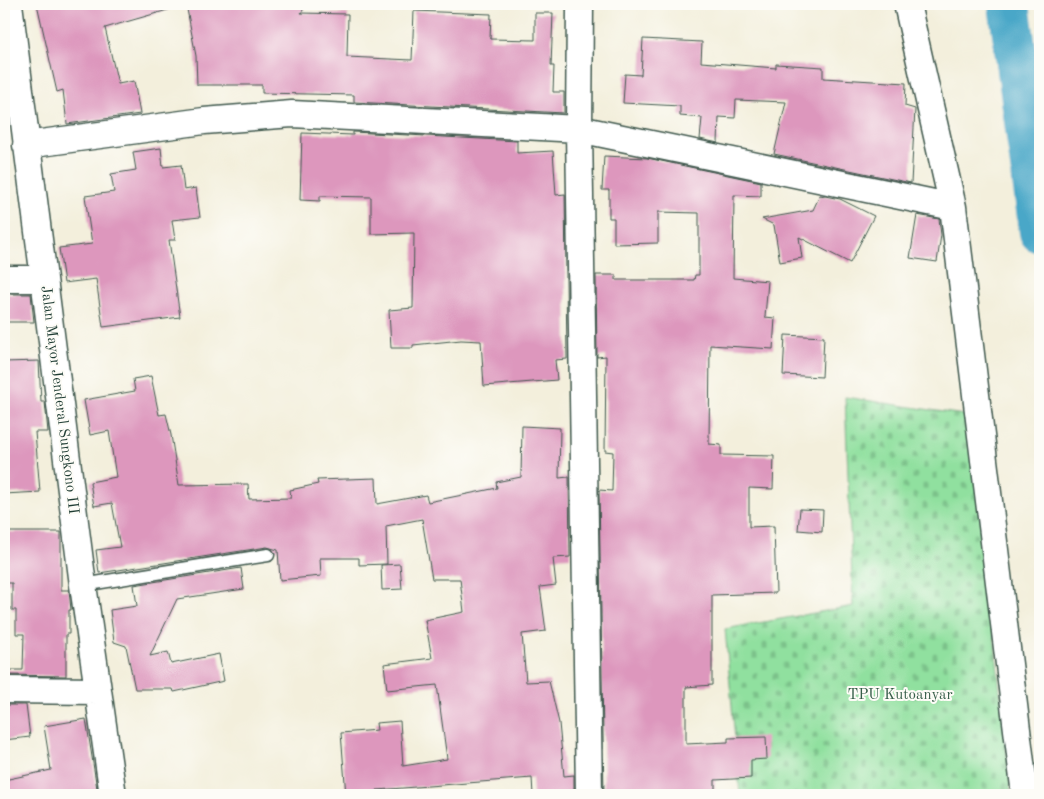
<svg xmlns="http://www.w3.org/2000/svg" width="1044" height="799" font-family="'Old Standard TT',serif">
<style>
.cemetery{fill:url(#cemetery-stones);stroke:#588e6a}
.lines{fill:none;stroke-linecap:round;stroke-linejoin:round}
.river{stroke:#4aa7c8;stroke-width:42}
.building{fill:#dd97bd}
.service-casing{stroke:#3f584d;stroke-width:15}
.minor-casing{stroke:#3f584d;stroke-width:29}
.service{stroke:#fff;stroke-width:12}
.minor{stroke:#fff;stroke-width:26}
.labels{text-anchor:middle;dominant-baseline:central;stroke-width:4;stroke-linejoin:round;paint-order:stroke}
.street-label{font-size:15px;fill:#1f3d34;stroke:#fdfcf7}
.park-label{font-size:15px;fill:#365e49;stroke:#fdfcf7}
</style>
<defs>
<pattern id="cemetery-stones" width="16" height="16" patternUnits="userSpaceOnUse" patternTransform="scale(1.25)"><rect width="16" height="16" fill="#90e09f"/><path d="M2 7V4a2 2 0 0 1 4 0v3zM10 15v-3a2 2 0 0 1 4 0v3z" fill="#7cc18a"/></pattern>
</defs>
<rect width="100%" height="100%" fill="#fdfcf7"/>
<filter id="ink" filterUnits="userSpaceOnUse"><feTurbulence type="fractalNoise" baseFrequency=".02" numOctaves="2"/><feDisplacementMap in="SourceGraphic" scale="10" xChannelSelector="R" yChannelSelector="G"/><feConvolveMatrix kernelMatrix="1 2 1 2 8 2 1 2 1" color-interpolation-filters="sRGB"/></filter>
<filter id="wash" filterUnits="userSpaceOnUse"><feTurbulence type="fractalNoise" baseFrequency=".0096" numOctaves="4" result="noise"/><feDisplacementMap in="SourceGraphic" scale="20" xChannelSelector="R" yChannelSelector="G"/><feGaussianBlur stdDeviation="1.12" result="paint"/><feColorMatrix in="noise" values="0 0 0 0 0 0 0 0 0 0 0 0 0 0 0 0 0 1.4 0 .05"/><feComposite in="paint" operator="in"/></filter>
<g filter="url(#wash)">
<rect width="100%" height="100%" fill="#f3efdc"/>
<!-- cemetery -->
<path class="cemetery" d="M 845,397 L 971,416 L 1011,795 L 740,795 L 725,629 L 853,606 Z"/>
<g class="lines">
<!-- river -->
<path class="river" d="M 1009,4 L 1040,232"/>
</g>
<g id="blocks">
<!-- building -->
<path class="building" d="M 37,4 L 170,4 L 171,9 L 105,28 L 118,84 L 134,81 L 140,114 L 67,124 L 63,90 L 57,92 Z
M 186,4 L 307,4 L 301,13 L 348,14 L 347,57 L 412,60 L 414,11 L 491,14 L 490,39 L 535,40 L 535,13 L 553,13 L 551,66 L 554,66 L 553,92 L 564,92 L 564,113 L 354,102 L 354,95 L 262,93 L 262,85 L 197,85 L 196,56 Z
M 643,39 L 702,42 L 701,62 L 776,68 L 776,64 L 823,67 L 823,78 L 906,83 L 905,106 L 915,109 L 911,183 L 774,154 L 786,102 L 736,100 L 735,118 L 719,117 L 718,143 L 700,139 L 702,118 L 680,116 L 680,106 L 623,103 L 625,74 L 641,75 Z
M 353,132 L 517,141 L 517,153 L 553,151 L 556,195 L 565,194 L 567,359 L 555,360 L 557,380 L 484,386 L 481,341 L 461,340 L 413,345 L 413,348 L 391,348 L 389,310 L 413,308 L 414,233 L 371,234 L 371,197 L 320,196 L 320,201 L 300,200 L 302,133 L 353,135 Z
M 161,148 L 163,167 L 181,165 L 184,190 L 196,188 L 200,217 L 172,220 L 175,240 L 169,240 L 180,317 L 103,327 L 96,279 L 64,283 L 59,248 L 92,244 L 85,196 L 114,192 L 111,174 L 136,170 L 133,152 Z
M 604,156 L 647,158 L 761,182 L 761,196 L 734,195 L 733,278 L 768,281 L 765,317 L 775,318 L 773,349 L 710,345 L 709,444 L 721,445 L 721,455 L 774,456 L 773,489 L 749,488 L 749,527 L 774,526 L 776,593 L 712,595 L 712,685 L 686,687 L 686,744 L 728,742 L 728,738 L 766,737 L 767,759 L 751,760 L 751,778 L 715,780 L 715,795 L 604,795 L 599,490 L 612,491 L 613,452 L 605,451 L 606,356 L 597,357 L 596,275 L 616,275 L 616,280 L 694,280 L 695,275 L 699,275 L 699,213 L 658,212 L 658,243 L 614,244 L 614,218 L 609,218 L 609,190 L 602,190 Z
M 820,195 L 840,199 L 874,216 L 850,263 L 799,237 L 802,258 L 780,262 L 774,225 L 762,219 L 813,210 Z
M 917,215 L 939,219 L 941,235 L 937,262 L 910,258 Z
M 4,294 L 31,294 L 34,322 L 4,322 Z
M 785,335 L 824,337 L 822,377 L 783,375 Z
M 39,361 L 41,402 L 45,402 L 48,432 L 35,432 L 40,492 L 4,494 L 4,362 Z
M 151,376 L 159,415 L 166,414 L 171,435 L 179,485 L 248,484 L 249,499 L 291,498 L 290,490 L 318,484 L 317,480 L 376,478 L 377,504 L 426,495 L 428,502 L 497,488 L 496,482 L 521,477 L 522,426 L 560,428 L 559,478 L 569,477 L 570,557 L 553,558 L 556,585 L 540,587 L 546,631 L 522,634 L 526,682 L 549,681 L 559,723 L 564,776 L 574,775 L 574,795 L 533,795 L 532,778 L 377,790 L 378,795 L 346,795 L 341,733 L 377,730 L 376,723 L 400,721 L 403,766 L 447,759 L 437,685 L 387,690 L 384,664 L 432,658 L 425,620 L 464,612 L 460,579 L 432,579 L 422,519 L 386,526 L 387,564 L 359,565 L 359,558 L 320,558 L 321,576 L 280,580 L 278,550 L 267,547 L 99,573 L 96,550 L 120,547 L 112,503 L 94,506 L 90,482 L 116,477 L 109,431 L 90,435 L 84,400 L 135,391 L 133,379 Z
M 800,509 L 823,510 L 822,532 L 798,530 Z
M 6,532 L 61,532 L 61,590 L 69,590 L 71,610 L 69,610 L 69,634 L 66,634 L 66,676 L 4,675 L 4,670 L 23,670 L 24,634 L 16,634 L 16,610 L 12,610 L 12,583 L 4,583 Z
M 400,564 L 402,589 L 382,590 L 381,565 Z
M 241,568 L 244,589 L 177,599 L 150,656 L 168,652 L 171,664 L 219,654 L 224,681 L 174,692 L 173,689 L 135,689 L 126,646 L 114,642 L 110,610 L 137,606 L 134,585 Z
M 4,705 L 26,705 L 30,737 L 4,740 Z
M 86,719 L 98,795 L 4,795 L 4,780 L 51,770 L 44,726 Z"/>
</g>
</g>
<g filter="url(#ink)">
<use href="#blocks" fill-opacity="0" stroke="#3f584d" stroke-width="1"/>
<g class="lines">
<!-- service casing -->
<g class="service-casing">
<path id="service" d="M 83,585 L 268,555"/>
</g>
<!-- minor casing -->
<g class="minor-casing">
<path id="minor" d="M 9,4 L 83,585 L 113,795
M 580,4 L 579,129 L 589,795
M 907,4 L 953,207 L 1025,795
M 26,145 L 204,121 L 292,114 L 579,129 L 953,207
M 4,279 L 44,279
M 4,690 L 98,691"/>
</g>
<!-- service -->
<use href="#service" class="service"/>
<!-- minor -->
<use href="#minor" class="minor"/>
</g>
</g>
<g class="labels">
<!-- street labels -->
<g class="street-label">
<text transform="translate(59 400) rotate(83)">Jalan Mayor Jenderal Sungkono III</text>
</g>
<!-- park labels -->
<g class="park-label">
<text x="900" y="695">TPU Kutoanyar</text>
</g>
</g>
<!-- margin -->
<rect width="1044" height="799" fill="none" stroke="#fdfcf7" stroke-width="20"/>
</svg>
